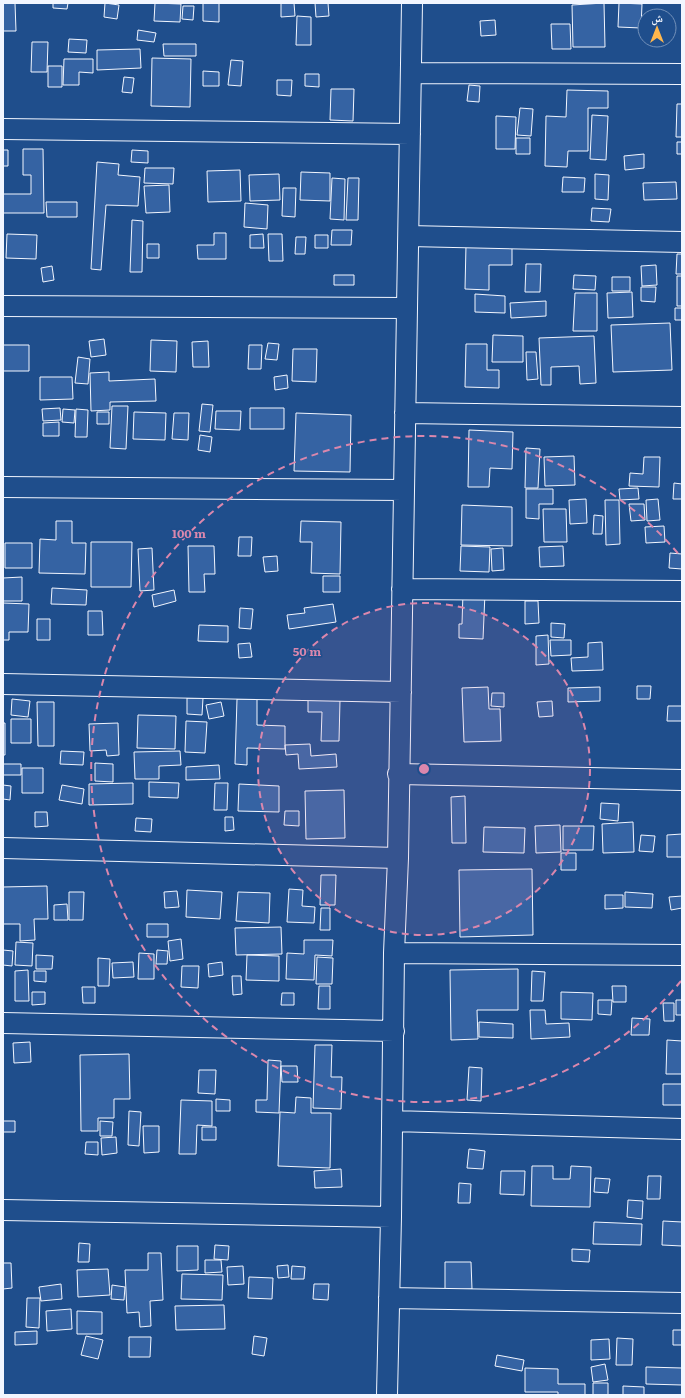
<svg xmlns="http://www.w3.org/2000/svg" width="685" height="1398" font-family="Literata,'Noto Naskh Arabic',serif">
<style>
.building{fill:#3563a3;stroke:#f2f6ff}
.lines{fill:none;stroke-linecap:round;stroke-linejoin:round}
.minor-casing{stroke:#f2f6ff;stroke-width:22}
.minor{stroke:#1f4e8c;stroke-width:20}
.ring{fill:none;stroke:#da87ad;stroke-width:2;stroke-dasharray:7 5}
.centre{fill:#da87ad;stroke:#1f4e8c;stroke-width:2}
.ring-label{font-size:12px;text-anchor:middle;font-weight:bold;fill:#da87ad;stroke:#1f4e8c;stroke-width:3;stroke-linejoin:round;paint-order:stroke}
</style>
<rect width="100%" height="100%" fill="#1f4e8c"/>
<!-- building -->
<path class="building" d="M 3,3 L 15,3 L 16,31 L 3,31 Z
M 53,3 L 68,3 L 67,9 L 53,8 Z
M 105,3 L 119,5 L 117,19 L 104,17 Z
M 155,3 L 181,4 L 180,22 L 154,21 Z
M 203,3 L 219,3 L 219,22 L 203,21 Z
M 281,3 L 294,3 L 295,16 L 281,17 Z
M 315,3 L 328,3 L 329,16 L 316,17 Z
M 604,3 L 605,47 L 573,47 L 572,5 Z
M 619,3 L 642,4 L 641,28 L 618,27 Z
M 183,6 L 194,6 L 193,20 L 182,19 Z
M 297,16 L 311,17 L 311,45 L 296,45 Z
M 495,20 L 496,35 L 481,36 L 480,21 Z
M 551,24 L 570,24 L 571,49 L 552,49 Z
M 138,30 L 156,33 L 154,42 L 137,40 Z
M 69,39 L 87,40 L 86,53 L 68,52 Z
M 32,42 L 48,42 L 47,72 L 31,72 Z
M 163,44 L 196,44 L 196,56 L 164,56 Z
M 140,49 L 141,68 L 97,70 L 97,50 Z
M 152,58 L 191,59 L 190,107 L 151,106 Z
M 64,59 L 93,59 L 93,73 L 79,72 L 79,85 L 63,85 Z
M 231,60 L 243,61 L 241,86 L 228,85 Z
M 48,66 L 62,66 L 62,87 L 48,87 Z
M 203,71 L 219,72 L 219,86 L 203,86 Z
M 305,74 L 319,74 L 319,87 L 305,86 Z
M 124,77 L 134,78 L 132,93 L 122,92 Z
M 277,80 L 292,80 L 291,96 L 277,95 Z
M 469,85 L 480,86 L 479,102 L 467,101 Z
M 331,89 L 354,89 L 353,121 L 330,120 Z
M 567,90 L 608,91 L 608,108 L 588,108 L 588,151 L 568,151 L 567,167 L 545,166 L 546,116 L 566,117 Z
M 677,104 L 682,104 L 682,137 L 676,137 Z
M 520,108 L 533,109 L 531,136 L 517,135 Z
M 592,115 L 608,116 L 606,160 L 590,159 Z
M 496,116 L 516,117 L 515,149 L 496,149 Z
M 516,138 L 530,138 L 530,154 L 516,154 Z
M 677,142 L 682,142 L 682,154 L 677,154 Z
M 23,149 L 43,149 L 44,213 L 3,213 L 3,194 L 31,194 L 31,175 L 23,175 Z
M 3,150 L 8,150 L 8,166 L 3,166 Z
M 132,150 L 148,151 L 148,163 L 131,162 Z
M 644,154 L 644,168 L 625,170 L 624,156 Z
M 97,162 L 119,164 L 118,175 L 140,177 L 138,206 L 106,205 L 101,270 L 91,269 Z
M 145,168 L 174,168 L 173,184 L 144,183 Z
M 240,170 L 241,201 L 208,202 L 207,171 Z
M 301,172 L 330,173 L 330,201 L 300,200 Z
M 279,174 L 280,200 L 250,201 L 249,175 Z
M 595,174 L 609,175 L 608,200 L 595,199 Z
M 563,177 L 585,178 L 584,192 L 562,192 Z
M 332,178 L 345,179 L 344,220 L 330,219 Z
M 348,178 L 359,178 L 358,220 L 346,220 Z
M 676,182 L 677,199 L 644,200 L 643,183 Z
M 169,185 L 170,212 L 146,213 L 144,186 Z
M 283,188 L 296,188 L 295,217 L 282,216 Z
M 46,202 L 77,202 L 77,217 L 47,217 Z
M 245,203 L 268,205 L 267,229 L 244,227 Z
M 592,208 L 611,209 L 609,222 L 591,221 Z
M 132,220 L 143,221 L 142,272 L 130,272 Z
M 332,230 L 352,230 L 351,245 L 331,245 Z
M 214,233 L 226,233 L 226,259 L 198,259 L 197,245 L 214,245 Z
M 7,234 L 37,235 L 36,259 L 6,258 Z
M 263,234 L 264,248 L 250,248 L 250,235 Z
M 268,234 L 282,234 L 283,261 L 269,261 Z
M 315,235 L 328,235 L 328,248 L 315,248 Z
M 296,237 L 306,237 L 305,254 L 295,254 Z
M 147,244 L 159,244 L 159,258 L 147,258 Z
M 466,245 L 512,246 L 512,265 L 489,265 L 489,290 L 465,289 Z
M 677,254 L 682,254 L 682,274 L 676,274 Z
M 526,264 L 541,264 L 540,292 L 525,292 Z
M 656,265 L 657,285 L 642,286 L 641,266 Z
M 52,266 L 54,280 L 43,282 L 41,268 Z
M 334,275 L 354,275 L 354,285 L 334,285 Z
M 574,275 L 596,276 L 595,290 L 573,289 Z
M 677,276 L 682,276 L 682,306 L 677,306 Z
M 612,277 L 630,277 L 630,291 L 612,291 Z
M 641,287 L 656,287 L 655,302 L 641,301 Z
M 632,292 L 633,317 L 608,318 L 607,293 Z
M 575,293 L 597,293 L 597,331 L 573,331 Z
M 475,294 L 505,296 L 505,313 L 475,312 Z
M 546,301 L 546,316 L 511,318 L 510,303 Z
M 675,308 L 682,308 L 682,320 L 675,320 Z
M 670,323 L 672,370 L 613,372 L 611,325 Z
M 493,335 L 523,336 L 523,362 L 492,362 Z
M 594,336 L 596,383 L 580,384 L 579,366 L 551,367 L 551,385 L 541,385 L 539,338 Z
M 104,339 L 106,355 L 91,357 L 89,341 Z
M 151,340 L 177,341 L 176,372 L 150,371 Z
M 208,341 L 209,367 L 193,367 L 192,342 Z
M 268,343 L 279,344 L 277,360 L 265,359 Z
M 466,344 L 487,344 L 487,370 L 499,370 L 499,388 L 465,387 Z
M 3,345 L 29,345 L 29,371 L 3,371 Z
M 249,345 L 262,345 L 261,369 L 248,369 Z
M 293,349 L 317,349 L 316,382 L 292,381 Z
M 526,352 L 536,352 L 538,379 L 527,380 Z
M 78,357 L 90,359 L 88,384 L 75,383 Z
M 109,372 L 109,381 L 155,379 L 156,401 L 110,402 L 110,410 L 91,411 L 90,373 Z
M 287,375 L 288,388 L 275,390 L 274,377 Z
M 40,377 L 72,377 L 73,399 L 40,400 Z
M 202,404 L 213,405 L 210,432 L 199,431 Z
M 112,406 L 128,406 L 126,449 L 110,448 Z
M 60,408 L 61,420 L 43,421 L 42,409 Z
M 250,408 L 284,408 L 284,429 L 250,429 Z
M 63,409 L 75,410 L 74,423 L 62,422 Z
M 76,409 L 88,410 L 87,437 L 75,437 Z
M 216,411 L 241,411 L 240,430 L 215,429 Z
M 97,412 L 109,412 L 109,424 L 97,424 Z
M 134,412 L 166,413 L 165,440 L 133,439 Z
M 174,413 L 189,413 L 188,440 L 172,439 Z
M 296,413 L 351,415 L 350,472 L 294,471 Z
M 59,422 L 59,436 L 43,436 L 43,423 Z
M 469,430 L 513,432 L 512,469 L 490,468 L 489,487 L 468,487 Z
M 200,435 L 212,437 L 210,452 L 198,450 Z
M 526,448 L 540,449 L 538,488 L 525,488 Z
M 574,456 L 575,485 L 545,486 L 544,457 Z
M 644,457 L 660,457 L 659,487 L 629,486 L 630,473 L 643,474 Z
M 674,483 L 682,484 L 682,499 L 673,499 Z
M 638,488 L 639,499 L 620,500 L 619,489 Z
M 526,489 L 553,489 L 553,504 L 539,504 L 539,519 L 526,518 Z
M 586,499 L 587,523 L 570,524 L 569,500 Z
M 658,499 L 660,520 L 647,521 L 646,500 Z
M 605,500 L 619,500 L 620,544 L 606,545 Z
M 629,504 L 644,504 L 645,520 L 631,521 Z
M 462,505 L 512,507 L 512,546 L 461,545 Z
M 543,509 L 566,509 L 567,542 L 544,542 Z
M 594,515 L 603,516 L 602,534 L 593,534 Z
M 56,521 L 72,521 L 72,543 L 86,543 L 85,574 L 39,573 L 40,539 L 56,540 Z
M 301,521 L 341,522 L 340,574 L 311,573 L 312,542 L 300,542 Z
M 664,526 L 665,542 L 646,543 L 645,527 Z
M 239,537 L 252,537 L 251,556 L 238,556 Z
M 91,542 L 132,542 L 131,587 L 91,587 Z
M 5,543 L 32,543 L 32,568 L 5,568 Z
M 188,546 L 214,546 L 215,574 L 204,574 L 205,592 L 189,592 Z
M 461,546 L 490,547 L 489,572 L 460,571 Z
M 563,546 L 564,566 L 540,567 L 539,547 Z
M 152,548 L 154,590 L 140,591 L 138,549 Z
M 503,548 L 504,570 L 492,571 L 491,549 Z
M 670,553 L 682,554 L 682,569 L 669,568 Z
M 277,556 L 278,571 L 265,572 L 263,557 Z
M 323,576 L 340,576 L 340,592 L 323,592 Z
M 22,577 L 22,601 L 3,601 L 3,578 Z
M 52,588 L 87,590 L 86,605 L 51,604 Z
M 174,590 L 176,601 L 154,607 L 152,595 Z
M 463,592 L 485,593 L 483,639 L 459,638 L 459,624 L 462,624 Z
M 525,601 L 538,601 L 539,623 L 525,624 Z
M 3,603 L 29,604 L 28,632 L 9,632 L 9,640 L 3,640 Z
M 333,604 L 336,622 L 289,629 L 287,615 L 305,613 L 304,608 Z
M 240,608 L 253,609 L 251,629 L 239,628 Z
M 88,611 L 102,611 L 103,635 L 88,635 Z
M 37,619 L 50,619 L 50,640 L 37,640 Z
M 551,623 L 565,624 L 564,638 L 551,637 Z
M 199,625 L 228,626 L 228,642 L 198,641 Z
M 548,635 L 549,664 L 536,665 L 536,636 Z
M 550,640 L 571,640 L 571,655 L 551,656 Z
M 602,642 L 603,670 L 572,671 L 571,658 L 588,657 L 588,643 Z
M 250,643 L 252,657 L 239,658 L 238,644 Z
M 637,686 L 651,686 L 650,699 L 637,699 Z
M 488,687 L 489,709 L 500,709 L 501,741 L 464,742 L 462,688 Z
M 600,687 L 600,701 L 568,702 L 568,688 Z
M 492,693 L 504,693 L 504,707 L 491,706 Z
M 187,698 L 203,698 L 202,715 L 187,714 Z
M 12,699 L 30,701 L 28,717 L 11,715 Z
M 237,699 L 257,699 L 257,725 L 285,726 L 285,749 L 247,748 L 247,765 L 235,764 Z
M 308,699 L 340,700 L 339,741 L 321,741 L 322,712 L 308,712 Z
M 552,701 L 553,716 L 539,717 L 537,702 Z
M 37,702 L 54,702 L 54,746 L 38,746 Z
M 221,702 L 224,716 L 209,719 L 206,705 Z
M 668,706 L 682,706 L 682,721 L 667,721 Z
M 138,715 L 176,716 L 175,749 L 137,748 Z
M 11,719 L 31,719 L 31,743 L 11,743 Z
M 186,721 L 207,722 L 205,753 L 185,752 Z
M 3,723 L 5,723 L 5,755 L 3,755 Z
M 118,723 L 119,755 L 107,756 L 106,750 L 90,751 L 89,724 Z
M 310,744 L 311,756 L 336,754 L 337,767 L 299,769 L 298,754 L 286,755 L 285,745 Z
M 61,751 L 84,752 L 83,765 L 60,764 Z
M 180,751 L 181,765 L 159,766 L 159,779 L 135,779 L 134,752 Z
M 95,763 L 113,764 L 113,782 L 95,781 Z
M 3,764 L 21,764 L 21,775 L 3,775 Z
M 219,765 L 220,779 L 186,780 L 186,767 Z
M 22,768 L 43,768 L 43,793 L 22,793 Z
M 149,782 L 179,783 L 178,798 L 149,797 Z
M 133,783 L 133,804 L 89,805 L 89,784 Z
M 215,783 L 228,783 L 227,810 L 214,810 Z
M 239,784 L 279,786 L 279,812 L 238,811 Z
M 3,785 L 11,786 L 10,800 L 3,799 Z
M 62,785 L 84,789 L 82,804 L 59,800 Z
M 344,790 L 345,838 L 306,839 L 305,791 Z
M 465,796 L 466,843 L 452,843 L 451,797 Z
M 601,803 L 619,804 L 618,821 L 600,819 Z
M 285,811 L 299,811 L 299,826 L 284,825 Z
M 35,812 L 47,812 L 48,826 L 35,827 Z
M 225,817 L 233,817 L 234,830 L 225,831 Z
M 136,818 L 152,819 L 151,832 L 135,831 Z
M 633,822 L 634,852 L 603,853 L 602,824 Z
M 560,825 L 561,852 L 536,853 L 535,826 Z
M 563,826 L 594,826 L 593,850 L 563,850 Z
M 484,827 L 525,828 L 524,853 L 483,852 Z
M 682,834 L 682,857 L 667,857 L 667,835 Z
M 641,835 L 655,836 L 653,852 L 639,851 Z
M 561,853 L 576,853 L 576,870 L 561,870 Z
M 532,869 L 533,935 L 460,937 L 459,870 Z
M 321,875 L 336,875 L 335,905 L 320,905 Z
M 47,886 L 48,919 L 34,919 L 35,940 L 20,941 L 20,924 L 3,924 L 3,887 Z
M 289,889 L 303,890 L 302,906 L 315,907 L 314,923 L 287,922 Z
M 187,890 L 222,892 L 220,919 L 186,917 Z
M 177,891 L 179,907 L 165,908 L 164,892 Z
M 69,892 L 84,892 L 83,920 L 69,920 Z
M 238,892 L 270,893 L 269,923 L 236,921 Z
M 625,892 L 653,894 L 652,908 L 625,907 Z
M 605,895 L 623,895 L 623,908 L 605,909 Z
M 682,896 L 682,908 L 671,910 L 669,897 Z
M 67,904 L 68,920 L 54,920 L 54,905 Z
M 321,908 L 330,908 L 330,930 L 320,930 Z
M 147,924 L 168,924 L 168,937 L 147,937 Z
M 281,927 L 282,954 L 236,955 L 235,928 Z
M 181,939 L 183,959 L 170,961 L 168,941 Z
M 304,940 L 333,940 L 332,956 L 315,955 L 314,980 L 286,979 L 287,953 L 304,954 Z
M 16,942 L 33,943 L 32,966 L 15,965 Z
M 3,950 L 13,951 L 12,966 L 3,965 Z
M 157,950 L 168,951 L 167,964 L 156,964 Z
M 139,953 L 154,954 L 154,979 L 138,979 Z
M 36,955 L 53,956 L 52,969 L 36,969 Z
M 247,955 L 279,956 L 279,981 L 246,980 Z
M 317,957 L 333,958 L 332,984 L 316,984 Z
M 98,958 L 110,959 L 109,986 L 98,986 Z
M 133,962 L 134,977 L 113,978 L 112,963 Z
M 222,962 L 223,975 L 209,977 L 208,964 Z
M 182,966 L 199,966 L 198,988 L 181,987 Z
M 518,969 L 518,1010 L 477,1010 L 478,1039 L 451,1040 L 450,970 Z
M 28,970 L 29,1001 L 15,1001 L 15,971 Z
M 34,971 L 46,971 L 46,982 L 34,981 Z
M 532,971 L 545,972 L 543,1001 L 531,1001 Z
M 232,976 L 241,976 L 242,994 L 233,995 Z
M 319,986 L 330,986 L 330,1009 L 318,1009 Z
M 612,986 L 626,986 L 626,1002 L 613,1002 Z
M 82,987 L 95,987 L 95,1003 L 83,1003 Z
M 32,992 L 45,992 L 45,1004 L 32,1005 Z
M 561,992 L 593,993 L 592,1020 L 561,1019 Z
M 282,993 L 294,993 L 294,1005 L 281,1005 Z
M 598,1000 L 612,1000 L 611,1015 L 598,1014 Z
M 676,1000 L 682,1000 L 682,1015 L 676,1015 Z
M 663,1003 L 674,1003 L 674,1021 L 664,1021 Z
M 530,1010 L 545,1010 L 546,1024 L 569,1023 L 570,1037 L 531,1039 Z
M 632,1018 L 650,1019 L 649,1035 L 631,1035 Z
M 479,1022 L 513,1024 L 513,1038 L 479,1037 Z
M 667,1040 L 682,1041 L 682,1074 L 666,1074 Z
M 30,1042 L 31,1062 L 14,1063 L 13,1043 Z
M 315,1045 L 332,1045 L 331,1077 L 342,1077 L 341,1109 L 313,1108 Z
M 129,1054 L 130,1099 L 114,1099 L 114,1118 L 98,1118 L 98,1131 L 81,1131 L 80,1055 Z
M 268,1060 L 281,1061 L 279,1113 L 256,1112 L 256,1100 L 267,1100 Z
M 281,1066 L 297,1066 L 298,1082 L 282,1082 Z
M 469,1067 L 482,1068 L 481,1101 L 467,1100 Z
M 199,1070 L 216,1070 L 215,1094 L 198,1093 Z
M 663,1084 L 682,1084 L 682,1105 L 663,1105 Z
M 296,1097 L 311,1098 L 311,1113 L 331,1113 L 330,1168 L 278,1166 L 280,1112 L 295,1113 Z
M 216,1099 L 230,1100 L 230,1111 L 216,1111 Z
M 181,1100 L 212,1101 L 212,1126 L 197,1125 L 196,1154 L 179,1154 Z
M 129,1111 L 141,1112 L 139,1146 L 128,1145 Z
M 3,1121 L 15,1121 L 15,1132 L 3,1132 Z
M 100,1121 L 113,1122 L 112,1136 L 100,1136 Z
M 143,1126 L 159,1126 L 159,1152 L 144,1153 Z
M 202,1127 L 216,1127 L 216,1140 L 202,1140 Z
M 116,1137 L 117,1153 L 102,1155 L 101,1138 Z
M 86,1142 L 98,1142 L 98,1155 L 85,1154 Z
M 469,1149 L 485,1151 L 483,1169 L 467,1168 Z
M 532,1166 L 553,1166 L 553,1179 L 570,1179 L 571,1166 L 591,1167 L 590,1207 L 531,1206 Z
M 341,1169 L 342,1187 L 315,1188 L 314,1171 Z
M 501,1171 L 525,1171 L 524,1195 L 500,1194 Z
M 648,1176 L 661,1176 L 660,1199 L 647,1199 Z
M 595,1178 L 610,1179 L 608,1193 L 594,1192 Z
M 459,1183 L 471,1184 L 470,1203 L 458,1203 Z
M 628,1200 L 643,1201 L 642,1219 L 627,1217 Z
M 663,1221 L 682,1222 L 682,1246 L 662,1245 Z
M 594,1222 L 642,1224 L 641,1245 L 593,1244 Z
M 79,1243 L 90,1244 L 89,1262 L 78,1262 Z
M 215,1245 L 229,1246 L 228,1260 L 214,1259 Z
M 177,1246 L 198,1246 L 198,1270 L 177,1271 Z
M 572,1249 L 590,1250 L 589,1262 L 572,1261 Z
M 148,1253 L 161,1253 L 163,1300 L 150,1301 L 151,1326 L 140,1327 L 139,1312 L 127,1313 L 125,1270 L 148,1270 Z
M 205,1260 L 221,1260 L 222,1272 L 205,1273 Z
M 445,1262 L 471,1262 L 472,1289 L 445,1290 Z
M 3,1263 L 11,1263 L 12,1288 L 3,1289 Z
M 288,1265 L 289,1277 L 278,1278 L 277,1266 Z
M 243,1266 L 244,1284 L 228,1285 L 227,1267 Z
M 292,1266 L 305,1267 L 304,1279 L 291,1279 Z
M 108,1269 L 110,1295 L 78,1297 L 77,1270 Z
M 182,1274 L 223,1275 L 222,1300 L 181,1299 Z
M 249,1277 L 273,1278 L 272,1299 L 248,1298 Z
M 61,1284 L 62,1299 L 41,1301 L 39,1287 Z
M 314,1284 L 329,1284 L 328,1300 L 313,1299 Z
M 112,1285 L 125,1287 L 124,1300 L 111,1299 Z
M 27,1298 L 40,1298 L 39,1328 L 26,1327 Z
M 224,1305 L 225,1329 L 176,1330 L 175,1306 Z
M 71,1309 L 72,1329 L 47,1331 L 46,1311 Z
M 77,1311 L 102,1312 L 102,1334 L 77,1334 Z
M 673,1330 L 682,1330 L 682,1345 L 673,1345 Z
M 37,1331 L 37,1344 L 15,1345 L 15,1332 Z
M 86,1336 L 103,1340 L 98,1359 L 81,1355 Z
M 254,1336 L 267,1338 L 264,1356 L 252,1354 Z
M 129,1337 L 151,1337 L 150,1357 L 129,1357 Z
M 617,1338 L 633,1339 L 632,1365 L 616,1365 Z
M 609,1339 L 610,1359 L 591,1360 L 591,1340 Z
M 497,1355 L 524,1360 L 522,1371 L 495,1366 Z
M 605,1364 L 608,1380 L 593,1382 L 591,1367 Z
M 646,1367 L 682,1368 L 682,1385 L 646,1384 Z
M 525,1368 L 558,1369 L 558,1384 L 585,1384 L 585,1395 L 558,1395 L 558,1392 L 525,1392 Z
M 593,1383 L 608,1383 L 608,1395 L 593,1395 Z
M 623,1386 L 644,1387 L 644,1395 L 623,1395 Z"/>
<g class="lines">
<!-- minor casing -->
<g class="minor-casing">
<path id="minor" d="M 411,73 L 682,74
M 3,129 L 410,134
M 409,236 L 682,242
M 3,306 L 406,308
M 405,413 L 682,417
M 3,487 L 404,490
M 402,589 L 682,591
M 3,684 L 401,692
M 398,774 L 682,780
M 3,848 L 398,858
M 394,953 L 682,955
M 3,1023 L 394,1031
M 392,1121 L 682,1129
M 3,1210 L 391,1217
M 389,1298 L 682,1303
M 387,1395 L 391,1217 L 394,953 L 398,858 L 412,3"/>
</g>
<!-- minor -->
<use href="#minor" class="minor"/>
</g>
<!-- distance rings -->
<circle cx="424" cy="769" r="166" fill="#da87ad" fill-opacity=".12"/>
<g class="ring">
<circle cx="424" cy="769" r="166"/>
<path d="M681 981A333 333 0 1 1 681 557"/>
</g>
<circle cx="424" cy="769" r="6" class="centre"/>
<g class="ring-label">
<text x="189" y="538">100 m</text>
<text x="307" y="656">50 m</text>
</g>
<!-- border -->
<rect width="685" height="1398" fill="none" stroke="#f2f6ff" stroke-width="8"/>
<!-- north arrow -->
<g transform="translate(657 28)"><circle r="19" fill="#1f4e8c" stroke="#7391ba"/>
<path d="M0-3L7 15L0 10L-7 15Z" fill="#ffb74d"/>
<text y="-6" font-size="11" font-weight="bold" text-anchor="middle" fill="#f2f6ff">ش</text>
</g>
</svg>
